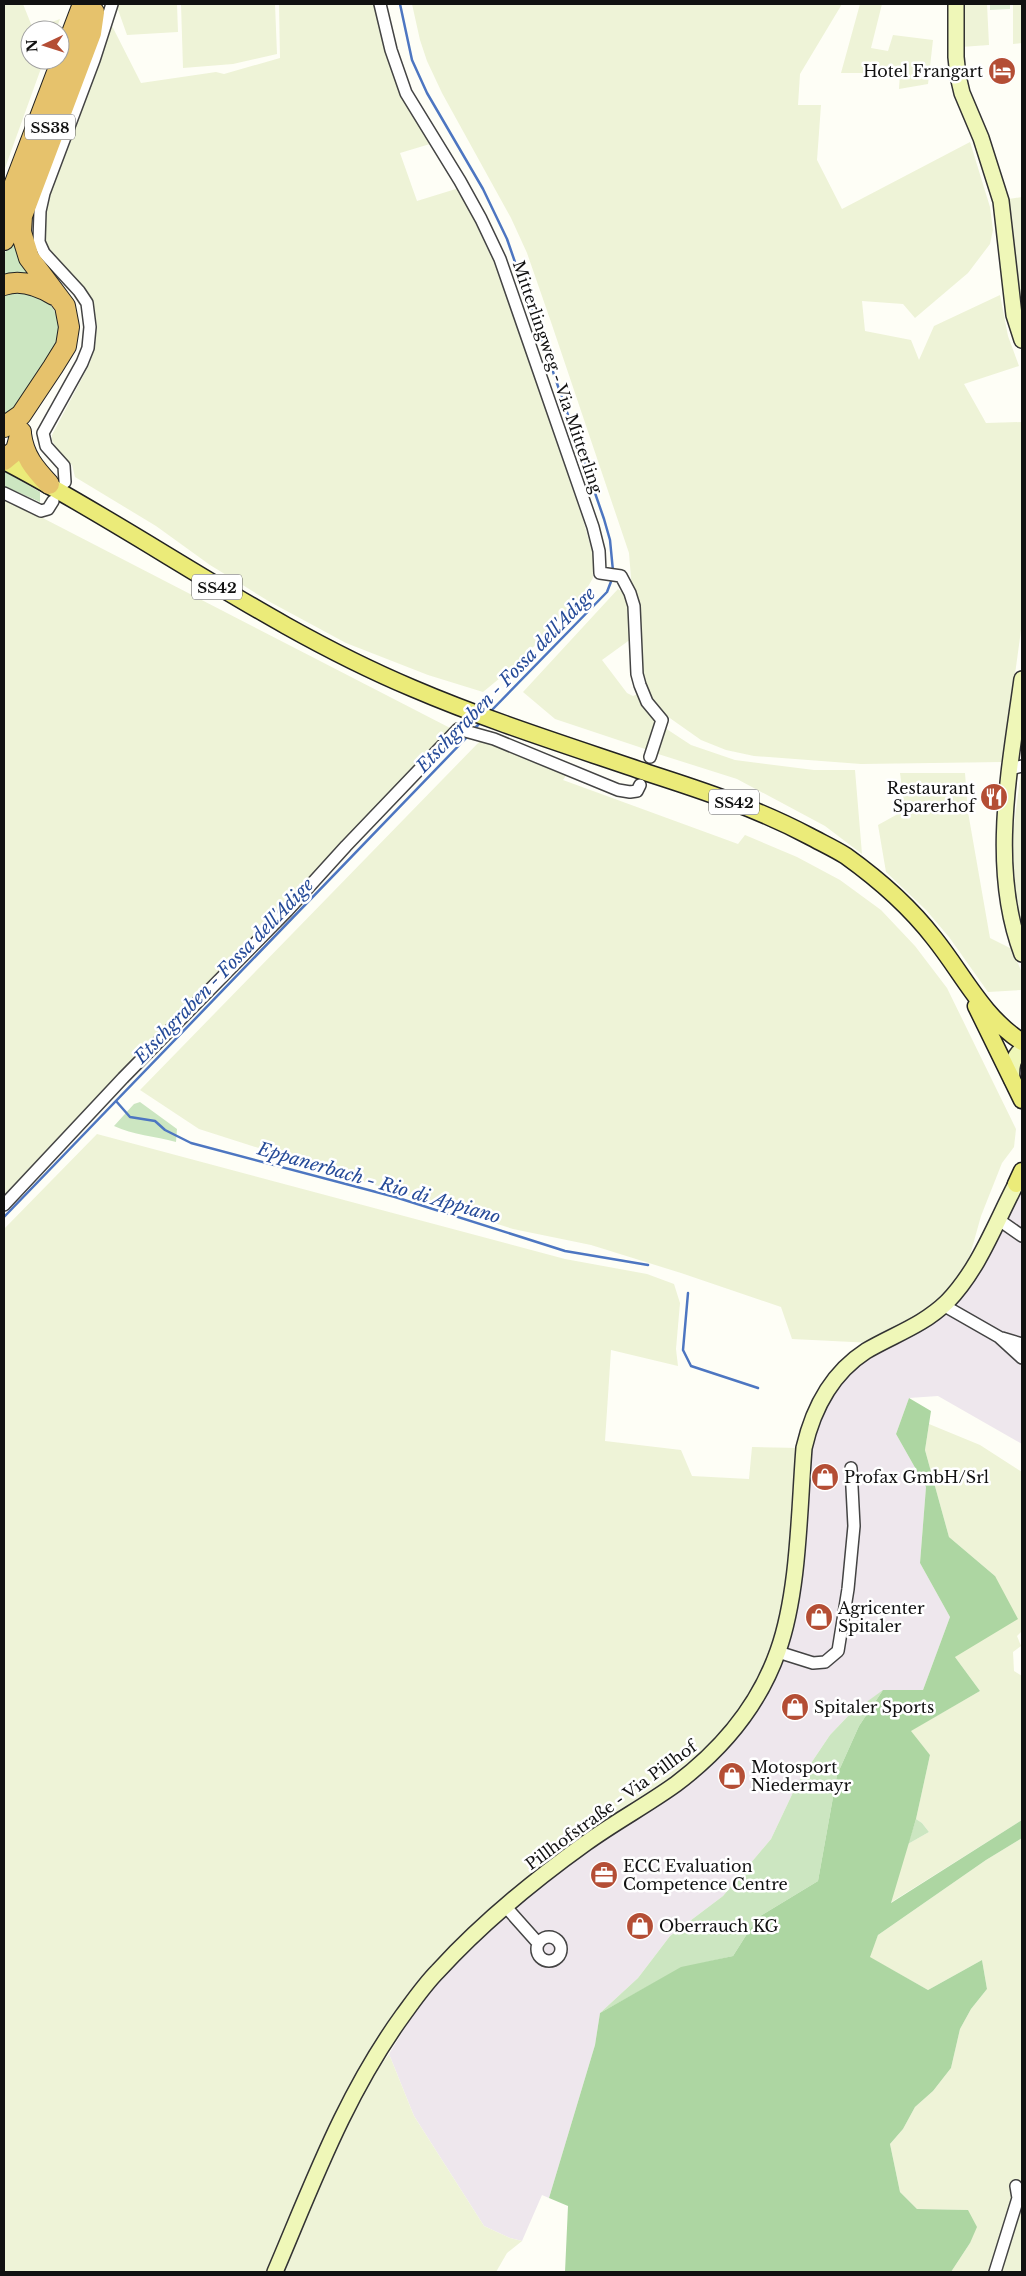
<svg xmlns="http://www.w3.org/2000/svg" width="1026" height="2276" font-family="'Libre Baskerville',serif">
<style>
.industrial{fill:#eee7ed}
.farmland{fill:#eef3d7}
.green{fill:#cce6c1}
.forest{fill:#add6a2}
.pitch{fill:#deefd2}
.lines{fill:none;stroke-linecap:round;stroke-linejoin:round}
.stream{stroke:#4d76c1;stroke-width:2.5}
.street-casing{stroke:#444;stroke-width:14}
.secondary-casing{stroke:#333;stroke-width:18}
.primary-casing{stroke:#222;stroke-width:19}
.highway-casing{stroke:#222;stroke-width:22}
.street{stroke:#fff;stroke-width:11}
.secondary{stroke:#eff7b8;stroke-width:15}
.primary{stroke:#ebeb79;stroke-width:16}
.highway{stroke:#e6c26c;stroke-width:20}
.labels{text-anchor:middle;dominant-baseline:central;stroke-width:5;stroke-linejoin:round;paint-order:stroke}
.shield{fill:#fff;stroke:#585858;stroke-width:1}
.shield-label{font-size:15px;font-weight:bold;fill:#111}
.poi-label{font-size:16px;fill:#111;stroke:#fff;text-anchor:start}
.street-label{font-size:16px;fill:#111;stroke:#fff}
.water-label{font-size:18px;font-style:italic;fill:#254a98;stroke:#fff}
</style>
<rect width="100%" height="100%" fill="#fefef6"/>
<!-- industrial -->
<path class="industrial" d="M 1022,1189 L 1022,1444 L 938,1396 L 909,1398 L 896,1434 L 926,1487 L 920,1563 L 950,1617 L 923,1690 L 883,1691 L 850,1714 L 830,1735 L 797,1784 L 771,1839 L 723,1896 L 670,1936 L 638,1978 L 600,2013 L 595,2045 L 549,2198 L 542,2195 L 522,2241 L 510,2238 L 484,2226 L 414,2116 L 389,2054 L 426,1993 L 468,1945 L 589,1847 L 776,1666 L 810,1453 L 822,1409 L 841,1382 L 867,1356 L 955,1304 L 1014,1200 Z"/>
<!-- farmland -->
<path class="farmland" d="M 4,4 L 23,4 L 33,29 L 60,19 L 56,30 L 30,30 L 30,60 L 44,60 L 4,171 Z
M 116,4 L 177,4 L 178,32 L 127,35 Z
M 181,4 L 275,4 L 277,54 L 233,64 L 183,68 Z
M 279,4 L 376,4 L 429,138 L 430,144 L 400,153 L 417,201 L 459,188 L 498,271 L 582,516 L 593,555 L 593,578 L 583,595 L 559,620 L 517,664 L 483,692 L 428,675 L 346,643 L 270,602 L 210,565 L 156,526 L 75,477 L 72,465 L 60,455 L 52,440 L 52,435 L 89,365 L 95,348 L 97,326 L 94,309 L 87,294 L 46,248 L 41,227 L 42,214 L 110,22 L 141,83 L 216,72 L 224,74 L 280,58 Z
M 412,4 L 842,4 L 800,74 L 798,105 L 821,105 L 817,160 L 842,209 L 970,142 L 990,207 L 993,230 L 990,244 L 968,273 L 915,318 L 903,304 L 862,301 L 865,331 L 911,340 L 919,360 L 934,326 L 1000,295 L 1008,336 L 1019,366 L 964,384 L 986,423 L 1022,422 L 1022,623 L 1003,762 L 861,764 L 754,756 L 726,750 L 701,740 L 657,709 L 639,677 L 629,553 L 551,322 L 527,253 L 511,218 L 442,93 L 427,61 L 420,40 Z
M 860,4 L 882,4 L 871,48 L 888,51 L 893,35 L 933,40 L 928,84 L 899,89 L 900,73 L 841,73 Z
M 961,4 L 987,4 L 989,45 L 961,47 Z
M 1013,4 L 1022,4 L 1022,43 L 1013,44 Z
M 1022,197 L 1022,319 L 1009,199 Z
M 4,498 L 454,730 L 4,1200 Z
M 618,589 L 626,595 L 628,602 L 631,639 L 602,660 L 627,693 L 633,696 L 638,694 L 656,719 L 648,750 L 555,719 L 523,692 Z
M 662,726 L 691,745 L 735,760 L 814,770 L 855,770 L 862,854 L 825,826 L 737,779 L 655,753 Z
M 481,740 L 567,774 L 563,780 L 738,844 L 745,835 L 797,857 L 840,880 L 881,910 L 915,946 L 947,988 L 1016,1129 L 1014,1147 L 1002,1163 L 981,1216 L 967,1266 L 935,1307 L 873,1343 L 792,1339 L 781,1307 L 681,1273 L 591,1245 L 513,1229 L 199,1129 L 140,1090 Z
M 1021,772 L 1022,772 L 1022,927 L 1015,898 L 1011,847 Z
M 900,773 L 965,773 L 968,812 L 990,938 L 1012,949 L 1022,973 L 1021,990 L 988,992 L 949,937 L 926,910 L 886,872 L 878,825 L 905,810 Z
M 97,1134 L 565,1259 L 647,1274 L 674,1284 L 680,1303 L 676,1349 L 678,1366 L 611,1350 L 605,1441 L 681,1450 L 692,1476 L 749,1479 L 752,1447 L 799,1448 L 783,1603 L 766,1665 L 733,1723 L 687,1767 L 507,1893 L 462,1935 L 420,1979 L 383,2033 L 347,2093 L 266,2272 L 4,2272 L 4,1229 Z
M 929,1424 L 980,1445 L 1022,1472 L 1022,1631 L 1017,1636 L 1021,1646 L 1013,1652 L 1014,1671 L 1022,1676 L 1022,1820 L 890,1903 L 908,1844 L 929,1832 L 922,1823 L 916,1819 L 930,1755 L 910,1731 L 980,1691 L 955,1657 L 995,1576 L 949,1537 L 925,1450 Z
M 1022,1838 L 1022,2180 L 1013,2200 L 1022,2202 L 1022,2272 L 951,2272 L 970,2243 L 968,2210 L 917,2209 L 900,2192 L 890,2144 L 903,2129 L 915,2107 L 933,2091 L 951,2068 L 960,2029 L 971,2009 L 987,1989 L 982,1960 L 928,1990 L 869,1957 L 878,1935 L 986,1860 Z
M 389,2054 L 414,2116 L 484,2226 L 510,2238 L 522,2241 L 507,2253 L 496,2272 L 280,2272 L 318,2185 L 365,2087 Z"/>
<!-- green -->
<path class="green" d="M 14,233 L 36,276 L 4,280 L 4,255 Z
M 25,292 C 35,296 46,298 52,307 C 58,315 60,330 57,340 C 53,361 20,405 4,420 L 4,294 Z
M 4,471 L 40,492 L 40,502 L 4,486 Z
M 140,1102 L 177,1129 L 176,1142 C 155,1136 133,1135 114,1126 L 134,1104 Z
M 883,1690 L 859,1726 L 837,1775 L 818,1881 L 757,1918 L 733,1956 L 681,1968 L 600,2013 L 638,1978 L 670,1936 L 723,1896 L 771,1839 L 797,1784 L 830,1735 L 850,1714 Z
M 916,1819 L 922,1823 L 929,1832 L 908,1844 Z"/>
<!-- forest -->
<path class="forest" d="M 909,1398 L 931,1411 L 925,1450 L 949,1537 L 995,1576 L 1018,1619 L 955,1657 L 980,1691 L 911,1731 L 930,1755 L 916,1819 L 891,1903 L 1022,1820 L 1022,1838 L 986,1860 L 878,1935 L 870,1957 L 928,1990 L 982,1960 L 987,1989 L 971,2009 L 960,2029 L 951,2068 L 933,2091 L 915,2107 L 903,2129 L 890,2144 L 900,2192 L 917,2209 L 968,2210 L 977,2227 L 970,2243 L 951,2272 L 565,2272 L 568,2206 L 549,2198 L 595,2045 L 600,2013 L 681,1967 L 733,1956 L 757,1918 L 818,1881 L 837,1775 L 859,1726 L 883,1690 L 923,1690 L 950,1617 L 920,1563 L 926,1487 L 896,1434 Z"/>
<!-- pitch -->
<path class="pitch" d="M 990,4 L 1010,4 L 1010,9 L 990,10 Z"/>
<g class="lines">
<!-- stream -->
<path class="stream" d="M 400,4 L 412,60 L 427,93 L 483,189 L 507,239 L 604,519 L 610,540 L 613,571
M 490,712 L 607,592 L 612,579
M 473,730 L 481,722
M 116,1101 L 130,1117 L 155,1121 L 165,1130 L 191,1143 L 395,1197 L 565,1251 L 648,1265
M 4,1217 L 468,736
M 688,1293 L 683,1350 L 691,1366 L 758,1388"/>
<!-- street casing -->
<g class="street-casing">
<path id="street" d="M 380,4 L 391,50 L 406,93 L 460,181 L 481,219 L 500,259 L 593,527 L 599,551 L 600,573 L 621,576 L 630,593 L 634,606 L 637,674 L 640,685 L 647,702 L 662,720 L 650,757
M 65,482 L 64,466 L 46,446 L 43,433 L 82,363 L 88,348 L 90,327 L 87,303 L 79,291 L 44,253 L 39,242 L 40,211 L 44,193 L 94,60 L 112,4
M 4,493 L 41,511 L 48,509 L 53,501
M 1010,769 L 1022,766
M 4,1205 L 123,1078 L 287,911 L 346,846 L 458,729 L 494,739 L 618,790 L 630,792 L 637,791 L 640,785
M 999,1220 L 1022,1236
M 943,1305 L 999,1337 L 1022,1358
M 1002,1338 L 1022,1344
M 778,1652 L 813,1663 L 825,1662 L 838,1651 L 848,1589 L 854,1526 L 851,1468
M 505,1906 L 538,1943
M537 1949a12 12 0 1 1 24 0a12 12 0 1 1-24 0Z
M 995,2272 L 1018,2198 L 1016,2186"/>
</g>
<!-- secondary casing -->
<g class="secondary-casing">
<path id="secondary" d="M 956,4 L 956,57 L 958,76 L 962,93 L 981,138 L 1001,201 L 1014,315 L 1022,340
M 1022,679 C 1010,768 989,867 1022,954
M 1012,1080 C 1011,1067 1012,1058 1022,1049
M 275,2272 C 313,2183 345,2095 403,2015 C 414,2000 425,1984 438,1971 C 482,1923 533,1881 586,1843 C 615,1822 647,1805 676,1784 C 721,1750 759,1705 778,1651 C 799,1592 799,1511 804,1448 C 813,1409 832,1373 866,1351 C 895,1334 922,1326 947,1302 C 979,1269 995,1224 1016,1184 L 1022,1180"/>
</g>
<!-- primary casing -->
<g class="primary-casing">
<path id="primary" d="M 4,461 C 142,533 267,627 412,688 C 489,721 569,746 648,773 C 704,791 758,809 809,836 C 822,843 835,849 846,856 C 878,879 910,907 934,938 C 963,974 982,1016 1022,1042
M 976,1006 L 1022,1100
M 1016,1184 L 1022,1171"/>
</g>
<!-- highway casing -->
<g class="highway-casing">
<path id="highway" d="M 4,212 L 83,4
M 4,240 L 18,206
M 4,285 C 21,279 39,286 54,295
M 4,427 L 21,415 L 53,367 L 66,346 L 69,327 L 65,306 L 29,258 L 21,232 L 22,216 L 91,33 L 94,12
M 21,434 C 24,456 34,468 49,484
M 4,460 L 16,450 L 21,432"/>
</g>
<!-- street -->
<use href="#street" class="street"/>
<!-- secondary -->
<use href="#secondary" class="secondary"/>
<!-- primary -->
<use href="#primary" class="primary"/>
<!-- highway -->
<use href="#highway" class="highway"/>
</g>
<!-- icons -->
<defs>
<g id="hotel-disc" transform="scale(1.4375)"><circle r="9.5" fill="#b44e35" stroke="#fff"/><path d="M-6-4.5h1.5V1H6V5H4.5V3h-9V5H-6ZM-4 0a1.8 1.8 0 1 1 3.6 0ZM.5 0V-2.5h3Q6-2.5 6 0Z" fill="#fff"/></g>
<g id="restaurant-disc" transform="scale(1.4375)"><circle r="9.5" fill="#b44e35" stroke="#fff"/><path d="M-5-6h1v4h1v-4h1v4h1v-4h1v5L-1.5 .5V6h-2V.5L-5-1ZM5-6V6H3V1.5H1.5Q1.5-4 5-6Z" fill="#fff"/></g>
<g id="shop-disc" transform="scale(1.4375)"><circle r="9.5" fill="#b44e35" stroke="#fff"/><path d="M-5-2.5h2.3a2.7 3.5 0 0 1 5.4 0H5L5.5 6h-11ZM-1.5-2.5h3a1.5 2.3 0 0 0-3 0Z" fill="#fff"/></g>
<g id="office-disc" transform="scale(1.4375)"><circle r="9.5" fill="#b44e35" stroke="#fff"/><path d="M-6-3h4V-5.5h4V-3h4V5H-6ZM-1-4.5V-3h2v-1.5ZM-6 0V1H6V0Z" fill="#fff"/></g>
</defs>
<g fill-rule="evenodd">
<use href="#hotel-disc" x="1002" y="71"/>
<use href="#restaurant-disc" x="994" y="797"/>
<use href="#shop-disc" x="825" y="1477"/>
<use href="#shop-disc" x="819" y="1617"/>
<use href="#shop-disc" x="795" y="1707"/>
<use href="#shop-disc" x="732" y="1776"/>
<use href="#office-disc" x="604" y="1875"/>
<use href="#shop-disc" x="640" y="1926"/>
</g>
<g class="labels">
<!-- shield labels -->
<g class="shield">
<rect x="25" y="114.5" width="50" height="25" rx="4"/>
<rect x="192" y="574.5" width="50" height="25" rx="4"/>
<rect x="709" y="789.5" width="50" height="25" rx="4"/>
</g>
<g class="shield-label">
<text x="50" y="127">SS38</text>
<text x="217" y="587">SS42</text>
<text x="734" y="802">SS42</text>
</g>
<!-- poi labels -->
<g class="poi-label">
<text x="983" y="71" text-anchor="end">Hotel Frangart</text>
<text x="975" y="788" text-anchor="end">Restaurant<tspan x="975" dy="18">Sparerhof</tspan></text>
<text x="844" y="1477">Profax GmbH/Srl</text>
<text x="838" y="1608">Agricenter<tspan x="838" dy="18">Spitaler</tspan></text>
<text x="814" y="1707">Spitaler Sports</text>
<text x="751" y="1767">Motosport<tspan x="751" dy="18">Niedermayr</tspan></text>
<text x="623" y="1866">ECC Evaluation<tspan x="623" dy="18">Competence Centre</tspan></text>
<text x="659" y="1926">Oberrauch KG</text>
</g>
<!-- street labels -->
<g class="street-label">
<text transform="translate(558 377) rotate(71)">Mitterlingweg - Via Mitterling</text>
<text transform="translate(611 1805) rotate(-36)">Pillhofstraße - Via Pillhof</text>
</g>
<!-- water labels -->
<g class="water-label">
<text transform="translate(506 680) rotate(-46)">Etschgraben - Fossa dell'Adige</text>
<text transform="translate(224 971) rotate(-46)">Etschgraben - Fossa dell'Adige</text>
<text transform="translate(379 1183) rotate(16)">Eppanerbach - Rio di Appiano</text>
</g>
</g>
<!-- border -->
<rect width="1026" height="2276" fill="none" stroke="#111111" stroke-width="10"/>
<!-- north arrow -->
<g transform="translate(45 45) rotate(266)"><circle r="24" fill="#ffffff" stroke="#a0a0a0"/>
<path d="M0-4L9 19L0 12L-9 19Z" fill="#b44e35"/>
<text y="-8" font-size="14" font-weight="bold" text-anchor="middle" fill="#111111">N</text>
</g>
</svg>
